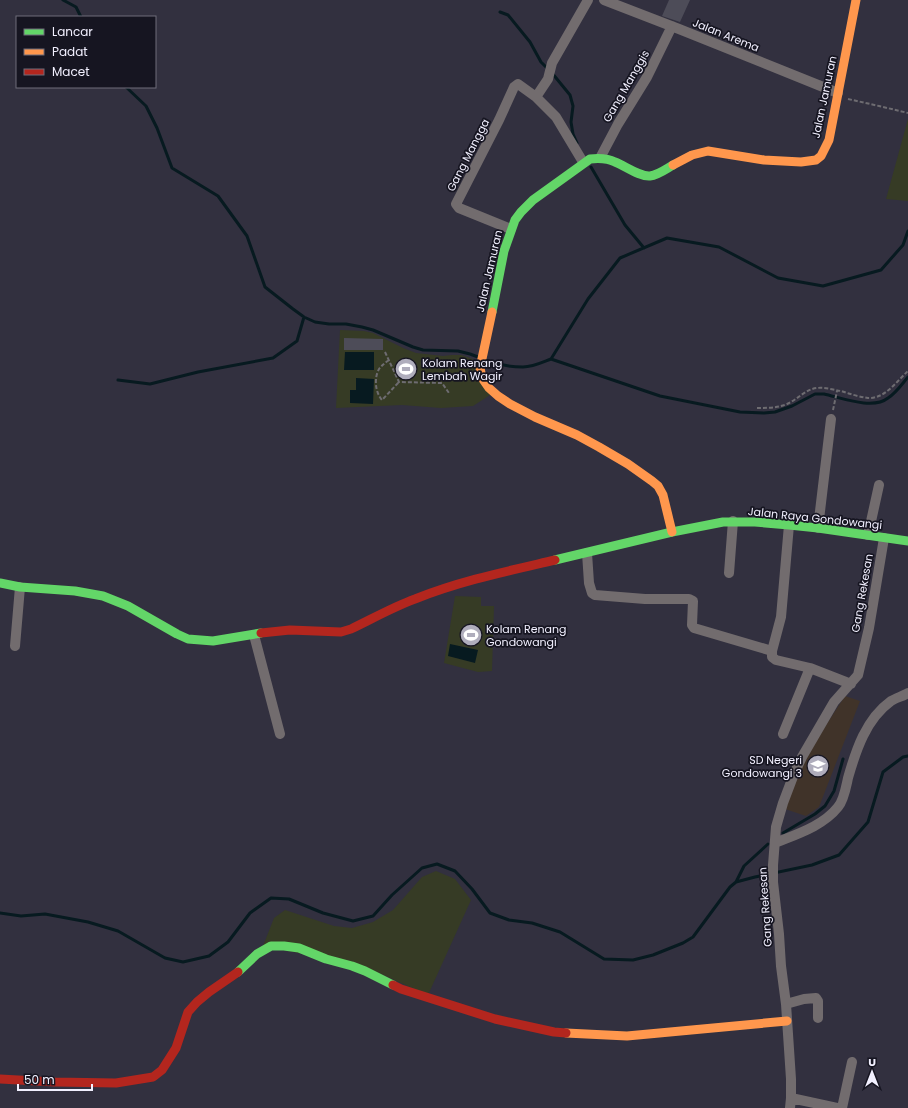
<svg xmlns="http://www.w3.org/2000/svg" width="908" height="1108" font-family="Poppins,sans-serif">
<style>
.education{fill:#403329}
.green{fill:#363b25}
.water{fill:#071a20}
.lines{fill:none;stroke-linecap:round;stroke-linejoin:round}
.stream{stroke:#071a20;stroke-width:3}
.building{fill:#4d4c58}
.path{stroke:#6e6c71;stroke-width:2;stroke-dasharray:4 2;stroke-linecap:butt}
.street{stroke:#726c6e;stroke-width:10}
.fast{stroke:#63d668;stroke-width:9}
.slow{stroke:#ff974d;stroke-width:9}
.jam{stroke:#b3261e;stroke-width:9}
.labels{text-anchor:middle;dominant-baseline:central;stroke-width:3.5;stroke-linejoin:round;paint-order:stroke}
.street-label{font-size:11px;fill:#f2f0ff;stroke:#161521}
.poi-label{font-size:11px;fill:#f2f0ff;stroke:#161521;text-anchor:start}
</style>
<rect width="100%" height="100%" fill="#32303f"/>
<!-- education -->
<path class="education" d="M 845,696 L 860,701 L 819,807 L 806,816 L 785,809 L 795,782 L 809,751 Z"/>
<!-- green -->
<path class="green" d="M 908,119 L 908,201 L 886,199 Z
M 340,330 L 364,331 L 373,333 L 403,348 L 416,353 L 443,356 L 452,355 L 461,355 L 473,359 L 490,395 L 473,406 L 441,408 L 402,405 L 336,408 Z
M 455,596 L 481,597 L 481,606 L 494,606 L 492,671 L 478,672 L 444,663 Z
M 436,871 L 455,879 L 471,900 L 428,995 L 363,966 L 263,946 L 274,918 L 285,910 L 334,926 L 352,928 L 373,922 L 393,910 L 422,877 Z"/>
<!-- water -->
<path class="water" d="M 345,352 L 374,352 L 374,370 L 344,370 Z
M 356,378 L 374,379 L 373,404 L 350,403 L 350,390 L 356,390 Z
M 450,644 L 478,650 L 475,663 L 448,656 Z"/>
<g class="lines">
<!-- stream -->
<path class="stream" d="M 63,0 L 76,7 L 81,17
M 500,12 L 508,15 L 530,42 L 541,62 L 548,69
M 552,73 L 570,95 L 573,106 L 571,122 L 573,134 L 577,143
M 126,87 L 146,106 L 157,128 L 172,168 L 218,196 L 247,236 L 265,287 L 293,309 L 304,317 L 315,322 L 329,324 L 346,324 L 362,327 L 373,330 L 413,347 L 423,350 L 458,351 L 470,354 L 478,357
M 591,167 L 625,225 L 644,248
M 551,359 L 588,299 L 620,258 L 667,238 L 719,247 L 778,278 L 823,286 L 881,270 L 903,245 L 908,231
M 485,360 C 496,364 512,367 523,367 C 533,367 543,362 551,359 L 660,396 L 740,412 L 764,413 L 775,412 L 792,406 L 815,394 L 824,394 C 842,398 873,410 888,398 C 896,393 902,384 908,377
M 118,380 L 150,384 L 198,372 L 273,358 L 297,341 L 304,317
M 783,833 L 815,814 L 825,806 L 834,791 L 843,759
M 736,882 L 744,866 L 768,844
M 0,913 L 21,916 L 45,914 L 88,922 L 118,931 L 165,958 L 183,962 L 209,956 L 228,942 L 250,913 L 271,898 L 289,899 L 323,913 L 353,921 L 373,916 L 392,895 L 422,868 L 437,864 L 455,871 L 472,889 L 490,913 L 509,920 L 532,923 L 560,932 L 604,959 L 633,960 L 653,955 L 683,943 L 693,937 L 730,887 L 736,882 L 755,877 L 812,865 L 839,855 L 868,822 L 883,772 L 903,757 L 908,756"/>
</g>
<!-- building -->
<path class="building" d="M 669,0 L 690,0 L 680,22 L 662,16 Z
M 344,338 L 383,339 L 383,350 L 344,350 Z"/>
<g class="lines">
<!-- path -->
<path class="path" d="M 848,99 L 879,106 L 908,113
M 385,352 L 399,382 L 442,383 L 449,393
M 389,360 C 385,363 382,365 379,369 C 374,378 375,392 382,400 L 399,382
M 757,408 C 767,408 778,408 787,404 C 798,399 806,389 817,388 C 825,387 834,390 841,391 C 850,394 860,397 868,398 C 885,399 897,381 908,371
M 833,410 L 837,391"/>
<!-- street -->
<path class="street" d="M 604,0 L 679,29 L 838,93
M 536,97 L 548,79 L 552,63 L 588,0
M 600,158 L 618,124 L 647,77 L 672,26
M 511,229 L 459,208 L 456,204 L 499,120 L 514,87 L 518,84 L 536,97 L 556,117 L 583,162
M 789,525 L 781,617 L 772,651 L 772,657 L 776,660 L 810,668 L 851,684
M 818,528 L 831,419
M 868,535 L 879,485
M 587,553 L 589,583 L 592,593 L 595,595 L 645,599 L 689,599 L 693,601 L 692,625 L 694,628 L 772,651
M 729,573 L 733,521
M 254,635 L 280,734
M 15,646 L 20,587
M 783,734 L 810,668
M 775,843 C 797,834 823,826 838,807 C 844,800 846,787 848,778 C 856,750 866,719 891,701 C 896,698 903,696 908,693
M 786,1004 L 804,999 L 816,998 L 818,1001 L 818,1018
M 791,1098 L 837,1108
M 790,1108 L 791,1098 L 791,1079 L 786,1004 L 781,966 L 779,934 L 773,882 L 773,865 L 776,827 L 783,803 L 794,774 L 802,757 L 834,702 L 858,675 L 869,628 L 884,538
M 842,1108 L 852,1062"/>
<!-- fast -->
<path class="fast" d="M 492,312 L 504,251 L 515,220 L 521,212 L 533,200 L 590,159 C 599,158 607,158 615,162 C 625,166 640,177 650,176 C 658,175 666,169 673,165
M 555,560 L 672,532 L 723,522 L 755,522 L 789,525 L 818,528 L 908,541
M 0,583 L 20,587 L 75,591 L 103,596 L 128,606 L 177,634 L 188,639 L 213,641 L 261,633
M 238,972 L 257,954 L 271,946 L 284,946 L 299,948 L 326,959 L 352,966 L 365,971 L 393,985"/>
<!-- slow -->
<path class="slow" d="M 673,165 L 692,155 L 708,151 L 764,160 L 801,162 L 816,160 L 821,156 L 829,140 L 856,0
M 492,312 L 480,368 L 482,378 L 489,388 L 498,396 L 510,404 L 535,417 L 577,435 L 599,447 L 628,464 L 652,481 L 658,486 L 663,495 L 672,532
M 566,1033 L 627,1036 L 787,1021"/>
<!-- jam -->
<path class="jam" d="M 261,633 L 290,630 L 341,632 L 351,629 C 372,619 393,607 415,599 C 460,581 508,571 555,560
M 393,985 L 401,989 L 495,1019 L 554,1032 L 566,1033
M 0,1079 L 55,1082 L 116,1083 L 153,1077 L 162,1070 L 176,1048 L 188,1012 L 197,1002 L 209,992 L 238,972"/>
</g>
<!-- icons -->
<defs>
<g id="stadium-disc" transform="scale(1.15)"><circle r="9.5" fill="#afadbc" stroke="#161521"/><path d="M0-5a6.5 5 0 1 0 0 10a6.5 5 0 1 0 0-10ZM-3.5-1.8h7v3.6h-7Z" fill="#fff"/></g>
<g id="school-disc" transform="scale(1.15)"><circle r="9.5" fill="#afadbc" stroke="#161521"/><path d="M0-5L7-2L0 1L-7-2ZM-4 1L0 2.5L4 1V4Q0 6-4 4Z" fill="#fff"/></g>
</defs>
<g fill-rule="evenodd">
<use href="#stadium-disc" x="406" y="369"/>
<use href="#stadium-disc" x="471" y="635"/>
<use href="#school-disc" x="818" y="766"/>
</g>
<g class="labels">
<!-- street labels -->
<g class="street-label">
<text transform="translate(726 35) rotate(22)">Jalan Arema</text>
<text transform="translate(626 86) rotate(-60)">Gang Manggis</text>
<text transform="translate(824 97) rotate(-78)">Jalan Jamuran</text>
<text transform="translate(468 155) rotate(-63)">Gang Mangga</text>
<text transform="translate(489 271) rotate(-77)">Jalan Jamuran</text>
<text transform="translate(815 518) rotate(6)">Jalan Raya Gondowangi</text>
<text transform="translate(862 593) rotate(-80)">Gang Rekesan</text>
<text transform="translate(765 907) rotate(-94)">Gang Rekesan</text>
</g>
<!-- poi labels -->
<g class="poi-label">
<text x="422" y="363">Kolam Renang<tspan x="422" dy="13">Lembah Wagir</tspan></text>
<text x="486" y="629">Kolam Renang<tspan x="486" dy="13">Gondowangi</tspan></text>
<text x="802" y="760" text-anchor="end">SD Negeri<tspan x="802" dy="13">Gondowangi 3</tspan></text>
</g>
</g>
<!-- legend -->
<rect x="16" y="16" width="140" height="72" fill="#161521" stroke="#6e6d7a"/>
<rect x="24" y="29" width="20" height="6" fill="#63d668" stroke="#6e6d7a"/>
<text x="52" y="36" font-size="12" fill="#f2f0ff">Lancar</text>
<rect x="24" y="49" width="20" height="6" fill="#ff974d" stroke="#6e6d7a"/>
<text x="52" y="56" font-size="12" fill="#f2f0ff">Padat</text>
<rect x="24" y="69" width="20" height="6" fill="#b3261e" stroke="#6e6d7a"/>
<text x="52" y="76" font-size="12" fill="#f2f0ff">Macet</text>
<!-- north arrow -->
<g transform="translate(872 1072)" stroke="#161521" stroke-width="3" paint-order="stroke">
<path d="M0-3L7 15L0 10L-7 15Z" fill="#f2f0ff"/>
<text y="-6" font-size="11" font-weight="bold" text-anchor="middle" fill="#f2f0ff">U</text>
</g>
<!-- scale -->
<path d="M18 1084v6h74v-6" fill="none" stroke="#f2f0ff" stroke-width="2"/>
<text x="24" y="1084" font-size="12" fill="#f2f0ff" stroke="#161521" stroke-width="3" paint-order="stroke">50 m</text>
</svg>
